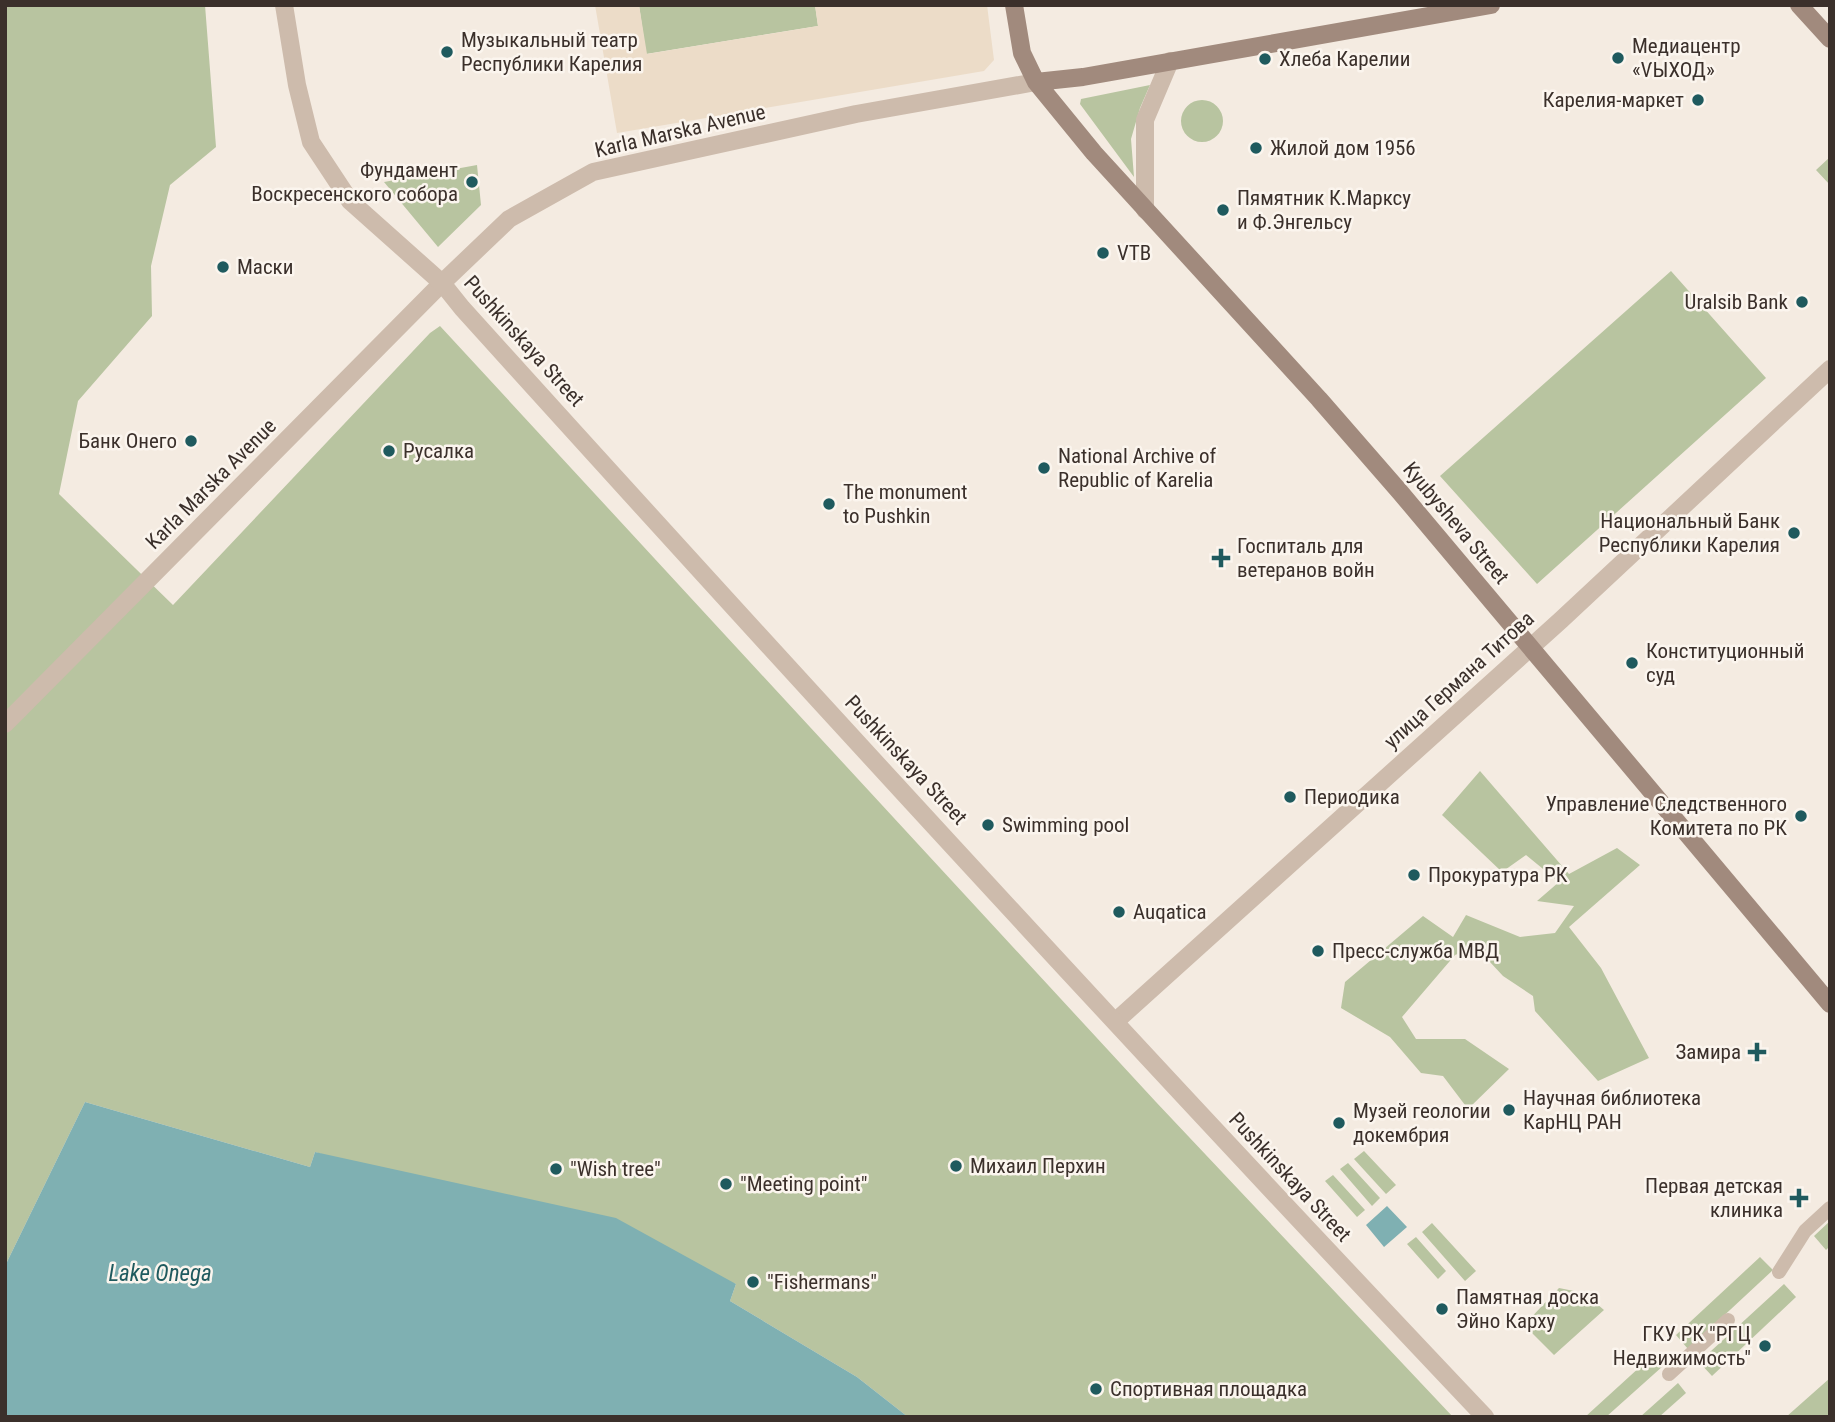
<svg xmlns="http://www.w3.org/2000/svg" width="1835" height="1422" font-family="'Roboto Condensed',sans-serif">
<style>
.green{fill:#b8c4a0}
.plaza{fill:#ecdcc8}
.water{fill:#7fb0b2}
.lines{fill:none;stroke-linecap:round;stroke-linejoin:round}
.pedestrian{stroke:#cdbbac;stroke-width:14}
.minor{stroke:#cdbbac;stroke-width:18}
.tertiary{stroke:#cdbbac;stroke-width:18}
.secondary{stroke:#a18a7d;stroke-width:18}
.poi-dot{fill:#1f5a5e;stroke:#fbf5ee;stroke-width:2.5}
.labels{text-anchor:middle;dominant-baseline:central;stroke-width:5;stroke-linejoin:round;paint-order:stroke}
.poi-label{font-size:21px;fill:#3b302b;stroke:#fbf5ee;text-anchor:start}
.street-label{font-size:21px;fill:#3b302b;stroke:#fbf5ee}
.water-label{font-size:23px;font-style:italic;fill:#1f5a5e;stroke:#fbf5ee}
</style>
<rect width="100%" height="100%" fill="#f4ebe1"/>
<!-- green -->
<path class="green" d="M 5,5 L 205,5 L 216,147 L 170,185 L 151,266 L 152,316 L 78,401 L 59,494 L 173,605 L 430,333 L 440,326 L 1156,1102 L 1453,1417 L 908,1417 L 857,1377 L 730,1301 L 736,1284 L 315,1152 L 310,1167 L 85,1102 L 5,1266 Z
M 639,5 L 815,5 L 818,26 L 646,54 Z
M 1150,85 L 1140,108 L 1131,139 L 1134,177 L 1080,104 L 1081,99 Z
M1181 121a21 21 0 1 1 42 0a21 21 0 1 1-42 0Z
M 1830,157 L 1830,185 L 1816,170 Z
M 477,165 L 481,205 L 438,247 L 384,182 Z
M 1671,271 L 1766,378 L 1537,584 L 1440,476 Z
M 1480,771 L 1569,874 L 1617,848 L 1640,865 L 1569,927 L 1601,968 L 1649,1058 L 1598,1081 L 1535,1011 L 1533,996 L 1503,976 L 1476,947 L 1455,955 L 1402,1017 L 1416,1039 L 1465,1039 L 1509,1069 L 1468,1109 L 1443,1076 L 1421,1073 L 1390,1037 L 1341,1008 L 1345,982 L 1423,916 L 1453,937 L 1466,915 L 1520,937 L 1555,933 L 1574,906 L 1537,901 L 1559,882 L 1526,855 L 1502,872 L 1442,815 Z
M 1364,1151 L 1396,1185 L 1386,1194 L 1354,1159 Z
M 1348,1163 L 1380,1198 L 1372,1206 L 1340,1169 Z
M 1333,1175 L 1365,1210 L 1357,1217 L 1325,1181 Z
M 1830,1221 L 1830,1246 L 1826,1250 L 1814,1236 Z
M 1432,1223 L 1476,1271 L 1465,1281 L 1422,1232 Z
M 1416,1237 L 1446,1271 L 1438,1279 L 1407,1244 Z
M 1760,1257 L 1773,1270 L 1688,1349 L 1676,1335 Z
M 1784,1284 L 1796,1297 L 1712,1376 L 1699,1362 Z
M 1559,1288 L 1584,1293 L 1604,1310 L 1554,1355 L 1524,1325 Z
M 1653,1355 L 1663,1366 L 1606,1417 L 1585,1417 Z
M 1830,1378 L 1830,1417 L 1786,1417 Z
M 1678,1383 L 1686,1393 L 1659,1417 L 1640,1417 Z"/>
<!-- plaza -->
<path class="plaza" d="M 595,5 L 639,5 L 647,54 L 818,26 L 815,5 L 987,5 L 994,60 L 984,71 L 617,133 Z"/>
<!-- water -->
<path class="water" d="M 85,1102 L 310,1167 L 315,1152 L 616,1218 L 736,1284 L 730,1301 L 857,1377 L 908,1417 L 5,1417 L 5,1266 Z
M 1387,1206 L 1407,1227 L 1384,1247 L 1366,1225 Z"/>
<g class="lines">
<!-- pedestrian -->
<path class="pedestrian" d="M 1779,1272 L 1805,1231 L 1830,1208
M 1669,1374 L 1728,1320"/>
<!-- minor -->
<path class="minor" d="M 5,724 L 442,283
M 1116,1021 L 1561,620 L 1830,369"/>
<!-- tertiary -->
<path class="tertiary" d="M 284,5 L 297,85 L 311,142 L 350,201 L 442,283 L 462,308 C 799,681 1139,1052 1485,1417
M 1145,210 L 1145,120 L 1170,61
M 442,283 L 509,219 L 593,172 L 856,114 L 1036,82"/>
<!-- secondary -->
<path class="secondary" d="M 1014,5 L 1022,53 L 1036,82 L 1094,153 L 1319,399 L 1400,492 L 1830,1004
M 1799,5 L 1830,39
M 1036,82 L 1083,77 L 1491,5"/>
</g>
<!-- markers -->
<g class="poi-dot">
<circle cx="447" cy="52" r="7"/>
<circle cx="1618" cy="58" r="7"/>
<circle cx="1265" cy="59" r="7"/>
<circle cx="1698" cy="100" r="7"/>
<circle cx="1256" cy="148" r="7"/>
<circle cx="472" cy="182" r="7"/>
<circle cx="1223" cy="210" r="7"/>
<circle cx="1103" cy="253" r="7"/>
<circle cx="223" cy="267" r="7"/>
<circle cx="1802" cy="302" r="7"/>
<circle cx="191" cy="441" r="7"/>
<circle cx="389" cy="451" r="7"/>
<circle cx="1044" cy="468" r="7"/>
<circle cx="829" cy="504" r="7"/>
<circle cx="1794" cy="533" r="7"/>
<path d="M1217.5 547.5h7v7h7v7h-7v7h-7v-7h-7v-7h7z"/>
<circle cx="1632" cy="663" r="7"/>
<circle cx="1290" cy="797" r="7"/>
<circle cx="1801" cy="816" r="7"/>
<circle cx="988" cy="825" r="7"/>
<circle cx="1414" cy="875" r="7"/>
<circle cx="1119" cy="912" r="7"/>
<circle cx="1318" cy="951" r="7"/>
<path d="M1753.5 1041.5h7v7h7v7h-7v7h-7v-7h-7v-7h7z"/>
<circle cx="1509" cy="1110" r="7"/>
<circle cx="1339" cy="1123" r="7"/>
<circle cx="956" cy="1166" r="7"/>
<circle cx="556" cy="1169" r="7"/>
<circle cx="726" cy="1184" r="7"/>
<path d="M1795.5 1187.5h7v7h7v7h-7v7h-7v-7h-7v-7h7z"/>
<circle cx="753" cy="1282" r="7"/>
<circle cx="1442" cy="1309" r="7"/>
<circle cx="1765" cy="1346" r="7"/>
<circle cx="1096" cy="1389" r="7"/>
</g>
<g class="labels">
<!-- poi labels -->
<g class="poi-label">
<text x="461" y="40">Музыкальный театр<tspan x="461" dy="24">Республики Карелия</tspan></text>
<text x="1632" y="46">Медиацентр<tspan x="1632" dy="24">«ѴЫХОД»</tspan></text>
<text x="1279" y="59">Хлеба Карелии</text>
<text x="1684" y="100" text-anchor="end">Карелия-маркет</text>
<text x="1270" y="148">Жилой дом 1956</text>
<text x="458" y="170" text-anchor="end">Фундамент<tspan x="458" dy="24">Воскресенского собора</tspan></text>
<text x="1237" y="198">Пямятник К.Марксу<tspan x="1237" dy="24">и Ф.Энгельсу</tspan></text>
<text x="1117" y="253">VTB</text>
<text x="237" y="267">Маски</text>
<text x="1788" y="302" text-anchor="end">Uralsib Bank</text>
<text x="177" y="441" text-anchor="end">Банк Онего</text>
<text x="403" y="451">Русалка</text>
<text x="1058" y="456">National Archive of<tspan x="1058" dy="24">Republic of Karelia</tspan></text>
<text x="843" y="492">The monument<tspan x="843" dy="24">to Pushkin</tspan></text>
<text x="1780" y="521" text-anchor="end">Национальный Банк<tspan x="1780" dy="24">Республики Карелия</tspan></text>
<text x="1237" y="546">Госпиталь для<tspan x="1237" dy="24">ветеранов войн</tspan></text>
<text x="1646" y="651">Конституционный<tspan x="1646" dy="24">суд</tspan></text>
<text x="1304" y="797">Периодика</text>
<text x="1787" y="804" text-anchor="end">Управление Следственного<tspan x="1787" dy="24">Комитета по РК</tspan></text>
<text x="1002" y="825">Swimming pool</text>
<text x="1428" y="875">Прокуратура РК</text>
<text x="1133" y="912">Auqatica</text>
<text x="1332" y="951">Пресс-служба МВД</text>
<text x="1741" y="1052" text-anchor="end">Замира</text>
<text x="1523" y="1098">Научная библиотека<tspan x="1523" dy="24">КарНЦ РАН</tspan></text>
<text x="1353" y="1111">Музей геологии<tspan x="1353" dy="24">докембрия</tspan></text>
<text x="970" y="1166">Михаил Перхин</text>
<text x="570" y="1169">"Wish tree"</text>
<text x="740" y="1184">"Meeting point"</text>
<text x="1783" y="1186" text-anchor="end">Первая детская<tspan x="1783" dy="24">клиника</tspan></text>
<text x="767" y="1282">"Fishermans"</text>
<text x="1456" y="1297">Памятная доска<tspan x="1456" dy="24">Эйно Карху</tspan></text>
<text x="1751" y="1334" text-anchor="end">ГКУ РК "РГЦ<tspan x="1751" dy="24">Недвижимость"</tspan></text>
<text x="1110" y="1389">Спортивная площадка</text>
</g>
<!-- street labels -->
<g class="street-label">
<text transform="translate(680 131) rotate(-13)">Karla Marska Avenue</text>
<text transform="translate(524 341) rotate(48)">Pushkinskaya Street</text>
<text transform="translate(211 484) rotate(-45)">Karla Marska Avenue</text>
<text transform="translate(1456 523) rotate(50)">Kyubysheva Street</text>
<text transform="translate(1459 680) rotate(-42)">улица Германа Титова</text>
<text transform="translate(906 760) rotate(47)">Pushkinskaya Street</text>
<text transform="translate(1290 1177) rotate(47)">Pushkinskaya Street</text>
</g>
<!-- water labels -->
<g class="water-label">
<text x="160" y="1273">Lake Onega</text>
</g>
</g>
<!-- border -->
<rect width="1835" height="1422" fill="none" stroke="#3b302b" stroke-width="14"/>
</svg>
